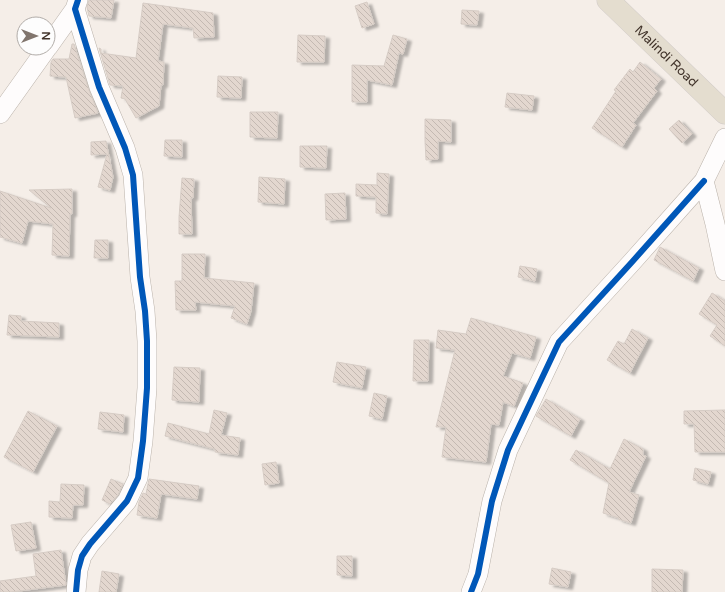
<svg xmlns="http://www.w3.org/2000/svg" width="725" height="592" font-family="'Varela Round',sans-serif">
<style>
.building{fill:url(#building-back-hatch);stroke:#d6ccc5;filter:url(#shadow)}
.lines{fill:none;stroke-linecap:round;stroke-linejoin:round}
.street-casing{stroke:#bab2aa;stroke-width:20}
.highway-casing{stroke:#d2ccc9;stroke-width:23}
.street{stroke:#fefcfc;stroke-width:19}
.highway{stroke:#e4ddcf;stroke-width:22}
.cycleway-casing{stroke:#fdfdfd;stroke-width:8}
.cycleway{stroke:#0057b8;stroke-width:6}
.labels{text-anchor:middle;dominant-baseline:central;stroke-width:3;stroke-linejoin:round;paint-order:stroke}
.street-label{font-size:13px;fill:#42342b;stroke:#fdfdfd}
</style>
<defs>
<pattern id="building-back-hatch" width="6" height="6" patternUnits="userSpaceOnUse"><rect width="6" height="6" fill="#e3d7cf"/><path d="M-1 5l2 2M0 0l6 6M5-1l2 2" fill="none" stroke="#c4b9b2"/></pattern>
<filter id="shadow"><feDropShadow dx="4.5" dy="2.5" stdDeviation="1" flood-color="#0004"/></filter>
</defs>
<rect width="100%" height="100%" fill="#f5eee8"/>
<!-- building -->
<path class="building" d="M 89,0 L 114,0 L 111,18 L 89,16 L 87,7 Z
M 367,2 L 374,24 L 362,28 L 355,6 Z
M 143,3 L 213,13 L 214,37 L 194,38 L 193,28 L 163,24 L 158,61 L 164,62 L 163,85 L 161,85 L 159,106 L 136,118 L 125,99 L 121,98 L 123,86 L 110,85 L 99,48 L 101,49 L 101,53 L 136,58 Z
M 462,10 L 479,11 L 477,25 L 461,24 Z
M 298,35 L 325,36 L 324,62 L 297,62 Z
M 393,35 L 407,39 L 403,54 L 399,53 L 392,85 L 367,80 L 367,102 L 352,102 L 352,65 L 384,66 Z
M 72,44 L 74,44 L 89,90 L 98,113 L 75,118 L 66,77 L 50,76 L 51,62 L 53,59 L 69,59 Z
M 640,62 L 661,79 L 654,88 L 657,91 L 633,123 L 636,125 L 622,147 L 592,128 L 616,91 L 614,90 L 630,69 L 633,72 Z
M 218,76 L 242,77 L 241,98 L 217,97 Z
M 507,93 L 534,96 L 532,110 L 505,107 Z
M 250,112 L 278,112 L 277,138 L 250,137 Z
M 425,119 L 451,120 L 451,142 L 438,141 L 438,159 L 426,160 L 425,141 Z
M 679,120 L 692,134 L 682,143 L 669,129 Z
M 165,140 L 182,140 L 182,157 L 164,156 Z
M 106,141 L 113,177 L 110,190 L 98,187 L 107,154 L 91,155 L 91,142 Z
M 300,146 L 327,146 L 326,168 L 300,167 Z
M 377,173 L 389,174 L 387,214 L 376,213 L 376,197 L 356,196 L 356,184 L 377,185 Z
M 259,177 L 285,179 L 284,204 L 258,202 Z
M 182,178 L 194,179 L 193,198 L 191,198 L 192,234 L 179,234 L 179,217 Z
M 72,189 L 72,214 L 70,214 L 69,256 L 52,255 L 53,224 L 28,221 L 22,243 L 0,237 L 0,191 L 51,208 L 29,190 Z
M 345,193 L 346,219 L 326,220 L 325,194 Z
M 95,240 L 108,240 L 108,258 L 94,258 Z
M 660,247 L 699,268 L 693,281 L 654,260 Z
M 182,254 L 205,254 L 204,278 L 254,283 L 251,311 L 247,324 L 231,318 L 235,306 L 195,302 L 196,310 L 176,310 L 175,281 L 182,281 Z
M 520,266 L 537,269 L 535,281 L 518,277 Z
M 712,293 L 725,301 L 725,346 L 710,336 L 717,325 L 699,314 Z
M 9,315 L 21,316 L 21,321 L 59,323 L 59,337 L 7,335 Z
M 471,318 L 536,337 L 530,358 L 512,353 L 503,376 L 523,383 L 514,406 L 503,402 L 499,425 L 491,424 L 486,462 L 442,457 L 446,427 L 436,427 L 455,350 L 436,348 L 438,330 L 466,334 Z
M 632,329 L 648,338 L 630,373 L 607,360 L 618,341 L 624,344 Z
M 414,340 L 429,340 L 428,381 L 413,381 Z
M 337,362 L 366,367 L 362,388 L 333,382 Z
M 174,367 L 200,368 L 199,402 L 172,400 Z
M 374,393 L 387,396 L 382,419 L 369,416 Z
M 546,399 L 580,419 L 571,436 L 536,416 Z
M 214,410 L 227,413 L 221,435 L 240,438 L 238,455 L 215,452 L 215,449 L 165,436 L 168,423 L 209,434 Z
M 725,410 L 725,452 L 695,452 L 694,424 L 684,424 L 684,411 Z
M 28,411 L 57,426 L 33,472 L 4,457 Z
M 100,412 L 124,415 L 123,432 L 98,429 Z
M 624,439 L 643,449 L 643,455 L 646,456 L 629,492 L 639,495 L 631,523 L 618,519 L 619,518 L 603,513 L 609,483 L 570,460 L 576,450 L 610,469 Z
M 276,462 L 279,483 L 265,485 L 262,464 Z
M 695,468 L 711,472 L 708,484 L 693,480 Z
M 111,479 L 123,484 L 118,495 L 110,504 L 102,500 Z
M 149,479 L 199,486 L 197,499 L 161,494 L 157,518 L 137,515 L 139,502 L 143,493 L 146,494 Z
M 61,484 L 84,485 L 83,505 L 73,505 L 72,518 L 49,517 L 49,501 L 60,502 Z
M 31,522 L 36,548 L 16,551 L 11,525 Z
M 61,550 L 66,585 L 11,592 L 0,592 L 0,581 L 36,576 L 33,554 Z
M 337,556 L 352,556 L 352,576 L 337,575 Z
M 552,568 L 571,572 L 568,587 L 549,584 Z
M 652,569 L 683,570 L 682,592 L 652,592 Z
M 102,571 L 119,574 L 116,592 L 99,592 Z"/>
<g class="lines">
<!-- street casing -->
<g class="street-casing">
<path id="street" d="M 48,47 L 75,9
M 0,114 L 47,48
M 725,138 L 704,181 L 715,224 L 725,271
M 76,592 L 78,570 L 82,556 L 90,544 L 127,501 L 138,478 L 143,441 L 147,388 L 147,341 L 145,311 L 140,277 L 133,175 L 125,148 L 99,87 L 75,9 L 78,0
M 471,592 L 478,574 L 492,501 L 508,450 L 559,342 L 632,262 L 704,181"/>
</g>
<!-- highway casing -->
<g class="highway-casing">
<g id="highway">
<path id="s1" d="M 608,0 L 725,113"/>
</g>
</g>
<!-- street -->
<use href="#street" class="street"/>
<!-- highway -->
<use href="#highway" class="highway"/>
<!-- cycleway casing -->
<g class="cycleway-casing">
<path id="cycleway" d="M 76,592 L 78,570 L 82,556 L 90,544 L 127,501 L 138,478 L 143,441 L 147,388 L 147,341 L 145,311 L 140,277 L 133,175 L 125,148 L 99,87 L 75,9 L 78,0
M 471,592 L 478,574 L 492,501 L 508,450 L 559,342 L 632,262 L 704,181"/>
</g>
<!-- cycleway -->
<use href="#cycleway" class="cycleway"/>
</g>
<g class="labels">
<!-- street labels -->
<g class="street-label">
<text stroke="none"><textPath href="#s1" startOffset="81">Malindi Road</textPath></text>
</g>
</g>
<!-- north arrow -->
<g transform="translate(36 36) rotate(90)"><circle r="19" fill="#fdfdfd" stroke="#b2ada9"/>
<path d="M0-3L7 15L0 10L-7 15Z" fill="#81756d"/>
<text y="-6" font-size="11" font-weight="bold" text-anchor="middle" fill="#42342b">N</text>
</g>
</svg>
